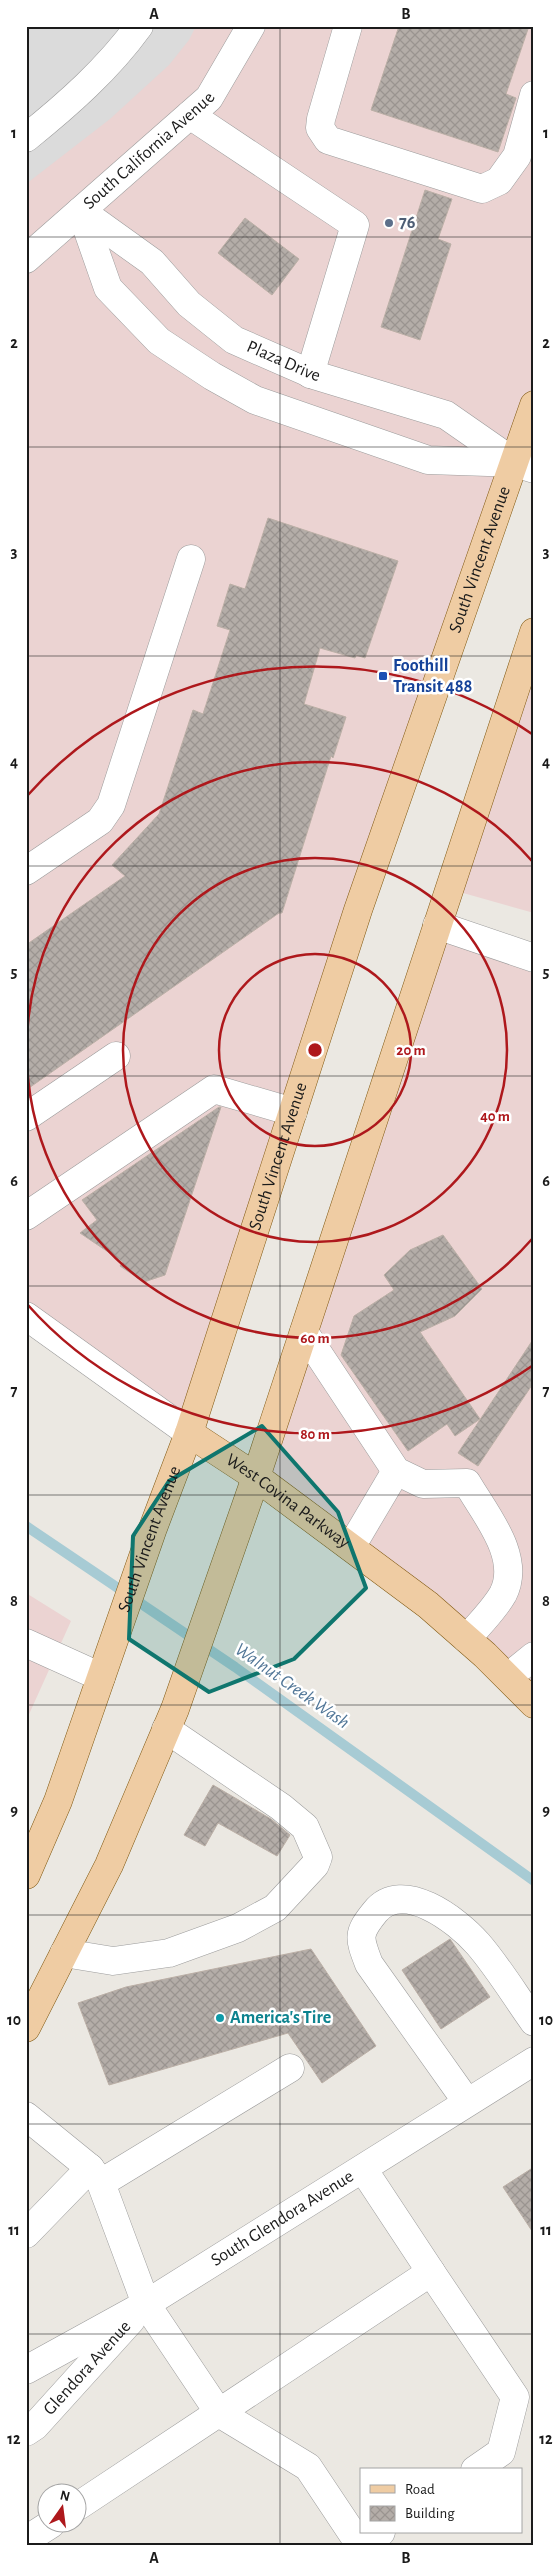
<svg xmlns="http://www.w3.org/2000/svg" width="560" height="2571" font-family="'Alegreya Sans',sans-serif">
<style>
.commercial{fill:#ebd3d2}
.parking{fill:#dbdbdb}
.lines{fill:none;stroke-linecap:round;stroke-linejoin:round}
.stream{stroke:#a7cbd4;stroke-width:10}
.building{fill:url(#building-cross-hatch);stroke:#bbafa6}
.minor-casing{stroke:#9c9c9c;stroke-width:29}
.major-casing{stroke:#805912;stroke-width:29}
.minor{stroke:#fff;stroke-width:28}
.major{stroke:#efcca3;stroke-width:28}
.marked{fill:#0f766e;fill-opacity:0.2;stroke:#0f766e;stroke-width:4;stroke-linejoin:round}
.grid{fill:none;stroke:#1b1b1b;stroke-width:1;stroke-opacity:0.55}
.ring{fill:none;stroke:#ae181c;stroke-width:2.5}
.service-dot{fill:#5c6f8a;stroke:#fff;stroke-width:2}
.transit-dot{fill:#1a4fb4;stroke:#fff;stroke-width:2}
.culture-dot{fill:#0f9aa8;stroke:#fff;stroke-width:2}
.labels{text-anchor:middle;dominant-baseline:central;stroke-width:5;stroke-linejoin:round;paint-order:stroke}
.street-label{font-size:18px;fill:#1b1b1b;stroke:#fff}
.service-label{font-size:18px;font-weight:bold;fill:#4e5e75;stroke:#fff;text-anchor:start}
.transit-label{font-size:18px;font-weight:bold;fill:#164399;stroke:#fff;text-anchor:start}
.culture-label{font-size:18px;font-weight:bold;fill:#0d838f;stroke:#fff;text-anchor:start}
.water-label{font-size:19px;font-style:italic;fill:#517697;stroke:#fff}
.centre{fill:#ae181c;stroke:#fff;stroke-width:2.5}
.ring-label{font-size:15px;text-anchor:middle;font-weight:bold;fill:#ae181c;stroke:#fff;stroke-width:5;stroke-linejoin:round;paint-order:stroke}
.neatline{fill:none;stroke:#1b1b1b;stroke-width:2}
.grid-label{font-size:16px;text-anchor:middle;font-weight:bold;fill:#1b1b1b}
</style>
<defs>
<pattern id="building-cross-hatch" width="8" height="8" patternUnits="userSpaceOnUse" patternTransform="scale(1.25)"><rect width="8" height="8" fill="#b4ada8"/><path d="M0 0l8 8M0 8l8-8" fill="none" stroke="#9a9490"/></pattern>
</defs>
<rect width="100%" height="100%" fill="#ebe8e2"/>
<!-- commercial -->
<path class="commercial" d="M 26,26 L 534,26 L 534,405 L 189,1433 L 26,1316 Z
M 534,632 L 534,913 L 449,889 Z
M 437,925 L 534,958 L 534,1704 L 256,1477 Z
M 26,1593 L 71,1621 L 26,1721 Z"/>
<!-- parking -->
<path class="parking" d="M 26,26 L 196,26 L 189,40 L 169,65 L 110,119 L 26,184 Z"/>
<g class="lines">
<!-- stream -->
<path class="stream" d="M 26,1526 L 235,1667 L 534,1881"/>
</g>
<!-- building -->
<path class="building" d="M 399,26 L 529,26 L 506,94 L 516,98 L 498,152 L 371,110 Z
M 425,190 L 452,199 L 438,239 L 451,244 L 420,340 L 381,327 Z
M 245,218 L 299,259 L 272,295 L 218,253 Z
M 268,518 L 398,561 L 365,658 L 356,655 L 355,658 L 320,648 L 304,704 L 346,717 L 333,758 L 331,756 L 282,913 L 279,913 L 26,1090 L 26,945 L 125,876 L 112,865 L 159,814 L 193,710 L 203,714 L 230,630 L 217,626 L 230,584 L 245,589 Z
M 219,1107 L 221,1107 L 165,1275 L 144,1282 L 120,1266 L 123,1262 L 80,1233 L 97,1220 L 82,1200 Z
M 443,1235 L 482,1289 L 455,1316 L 420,1332 L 480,1419 L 455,1436 L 447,1424 L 408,1451 L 341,1355 L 354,1316 L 394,1290 L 384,1275 L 410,1250 Z
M 534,1338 L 534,1382 L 478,1466 L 458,1453 Z
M 213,1785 L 271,1819 L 290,1835 L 277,1856 L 218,1823 L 205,1846 L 184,1835 Z
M 450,1939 L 490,1997 L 441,2029 L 402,1970 Z
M 311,1949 L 376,2046 L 322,2083 L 288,2033 L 109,2085 L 78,2003 L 126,1987 Z
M 534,2167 L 534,2234 L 503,2187 Z"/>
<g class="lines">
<!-- minor casing -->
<g class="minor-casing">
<g id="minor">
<path d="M 348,26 L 321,119 L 320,128 L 328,140 L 482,189 L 499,181 L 517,156 L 534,95"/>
<path d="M 190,115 L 355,225 L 310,374"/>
<path d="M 26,138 C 67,105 108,69 139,26"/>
<path d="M 81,211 L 108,288 L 159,341 L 212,376 L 255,400 L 428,460 L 515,463"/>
<path id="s1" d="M 81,211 L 152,262 L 189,304 L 234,340 L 314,375 L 446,415 L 515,463 L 534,469"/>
<path id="s2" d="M 26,259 L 209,98 L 251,26"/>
<path d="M 26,871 L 100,821 L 111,805 L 191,559"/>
<path d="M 437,925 L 534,958"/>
<path d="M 26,1117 L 116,1056"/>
<path d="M 26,1216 L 214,1089 L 293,1112"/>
<path d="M 26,1316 L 189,1433"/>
<path d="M 304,1332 L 396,1471 L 423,1484 L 467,1483 C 485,1514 522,1557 503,1594 C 494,1610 478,1625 467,1639"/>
<path d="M 351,1547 L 396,1471"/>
<path d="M 26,1643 L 101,1677"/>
<path d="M 508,1677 L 534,1656"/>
<path d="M 64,1953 L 113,1961 L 169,1953 L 238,1928 L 275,1908 L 315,1865 L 318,1857 L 305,1827 L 281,1807 L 166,1729"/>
<path d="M 467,2102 L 369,1964 C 359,1938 357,1934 375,1912 C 402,1878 457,1920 478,1944 C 498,1967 516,1997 534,2022"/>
<path d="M 26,2116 L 90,2168 L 101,2183 L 146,2304 L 219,2413 L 308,2467 L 360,2545"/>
<path d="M 363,2169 L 431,2272"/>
<path d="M 101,2183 L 290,2068"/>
<path d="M 26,2234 L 90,2168"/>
<path id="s3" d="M 26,2370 L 146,2304 L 534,2061"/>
<path id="s4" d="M 26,2432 L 35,2426 L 131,2320"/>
<path d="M 78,2506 L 431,2272 L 515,2397 L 501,2452 L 475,2470"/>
<path d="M 26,2540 L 51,2524"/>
<path d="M 362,2545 L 381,2532"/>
</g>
</g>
<!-- major casing -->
<g class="major-casing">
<g id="major">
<path id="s5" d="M 189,1433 L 256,1477 L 428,1605 L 485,1655 L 534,1704"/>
<path id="s6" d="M 26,1875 L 58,1801 L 153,1528 L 189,1433 L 358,910 L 534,405"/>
<path d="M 26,2028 L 109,1865 L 175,1709 L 256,1477 L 534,632"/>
</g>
</g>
<!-- minor -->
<use href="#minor" class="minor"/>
<!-- major -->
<use href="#major" class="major"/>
</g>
<!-- marked area -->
<path class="marked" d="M 262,1426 L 338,1512 L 366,1588 L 294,1659 L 209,1692 L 129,1639 L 133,1536 L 169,1481 Z"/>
<!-- grid -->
<path class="grid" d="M 280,26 L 280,2545M 26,237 L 534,237M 26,447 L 534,447M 26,656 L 534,656M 26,866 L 534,866M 26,1076 L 534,1076M 26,1286 L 534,1286M 26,1495 L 534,1495M 26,1705 L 534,1705M 26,1915 L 534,1915M 26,2124 L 534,2124M 26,2334 L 534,2334"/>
<!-- distance rings -->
<g class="ring">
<circle cx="315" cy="1050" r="96"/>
<circle cx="315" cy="1050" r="192"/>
<path d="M532 1239A288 288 0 1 1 532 861"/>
<path d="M532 1366A384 384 0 0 1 27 1304M27 796A384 384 0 0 1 532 734"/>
</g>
<!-- markers -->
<circle class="service-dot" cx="389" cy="223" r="5"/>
<rect class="transit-dot" x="378" y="671" width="10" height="10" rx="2.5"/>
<circle class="culture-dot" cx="220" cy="2018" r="5"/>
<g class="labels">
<!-- street labels -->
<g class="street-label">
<text stroke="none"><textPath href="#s2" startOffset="164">South California Avenue</textPath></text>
<text stroke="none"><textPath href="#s1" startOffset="255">Plaza Drive</textPath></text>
<text stroke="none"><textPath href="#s6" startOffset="1392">South Vincent Avenue</textPath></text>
<text stroke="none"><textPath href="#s6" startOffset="762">South Vincent Avenue</textPath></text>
<text stroke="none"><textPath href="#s5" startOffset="120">West Covina Parkway</textPath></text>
<text stroke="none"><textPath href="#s6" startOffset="358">South Vincent Avenue</textPath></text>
<text stroke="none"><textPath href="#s3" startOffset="298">South Glendora Avenue</textPath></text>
<text stroke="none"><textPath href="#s4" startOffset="89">Glendora Avenue</textPath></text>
</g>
<!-- service labels -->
<g class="service-label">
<text x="399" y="223">76</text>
</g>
<!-- transit labels -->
<g class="transit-label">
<text x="393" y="666">Foothill<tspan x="393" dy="21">Transit 488</tspan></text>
</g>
<!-- culture labels -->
<g class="culture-label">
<text x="230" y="2018">America's Tire</text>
</g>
<!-- water labels -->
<g class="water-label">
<text transform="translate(292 1686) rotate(35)">Walnut Creek Wash</text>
</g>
</g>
<circle cx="315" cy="1050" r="8" class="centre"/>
<g class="ring-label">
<text x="411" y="1055">20 m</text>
<text x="495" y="1121">40 m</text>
<text x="315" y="1343">60 m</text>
<text x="315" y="1439">80 m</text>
</g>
<!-- border -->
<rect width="560" height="2571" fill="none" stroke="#ffffff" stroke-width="55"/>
<!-- legend -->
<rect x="360" y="2468" width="162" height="65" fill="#ffffff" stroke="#a4a4a4"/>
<rect x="370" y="2485" width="25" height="8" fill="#efcca3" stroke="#a4a4a4"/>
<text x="405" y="2494" font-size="15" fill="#1b1b1b">Road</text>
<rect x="370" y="2506" width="25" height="15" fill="url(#building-cross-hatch)" stroke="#a4a4a4"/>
<text x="405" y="2518" font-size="15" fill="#1b1b1b">Building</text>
<!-- north arrow -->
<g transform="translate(62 2508) rotate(14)"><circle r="24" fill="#ffffff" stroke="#a4a4a4"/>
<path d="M0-4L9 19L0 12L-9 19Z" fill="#ae181c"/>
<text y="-8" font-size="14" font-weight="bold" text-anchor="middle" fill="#1b1b1b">N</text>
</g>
<rect x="28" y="28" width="504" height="2516" class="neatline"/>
<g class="grid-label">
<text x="154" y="19">A</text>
<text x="406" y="19">B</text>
<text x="14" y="138">1</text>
<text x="546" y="138">1</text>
<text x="14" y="348">2</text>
<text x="546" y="348">2</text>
<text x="14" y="557">3</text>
<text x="546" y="557">3</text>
<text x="14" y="767">4</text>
<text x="546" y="767">4</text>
<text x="14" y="977">5</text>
<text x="546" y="977">5</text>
<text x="14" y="1186">6</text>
<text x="546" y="1186">6</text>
<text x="14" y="1396">7</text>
<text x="546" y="1396">7</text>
<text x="14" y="1606">8</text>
<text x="546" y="1606">8</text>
<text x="14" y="1815">9</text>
<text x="546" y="1815">9</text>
<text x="14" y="2025">10</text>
<text x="546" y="2025">10</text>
<text x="14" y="2235">11</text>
<text x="546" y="2235">11</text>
<text x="14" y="2444">12</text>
<text x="546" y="2444">12</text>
<text x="154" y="2563">A</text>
<text x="406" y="2563">B</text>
</g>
</svg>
